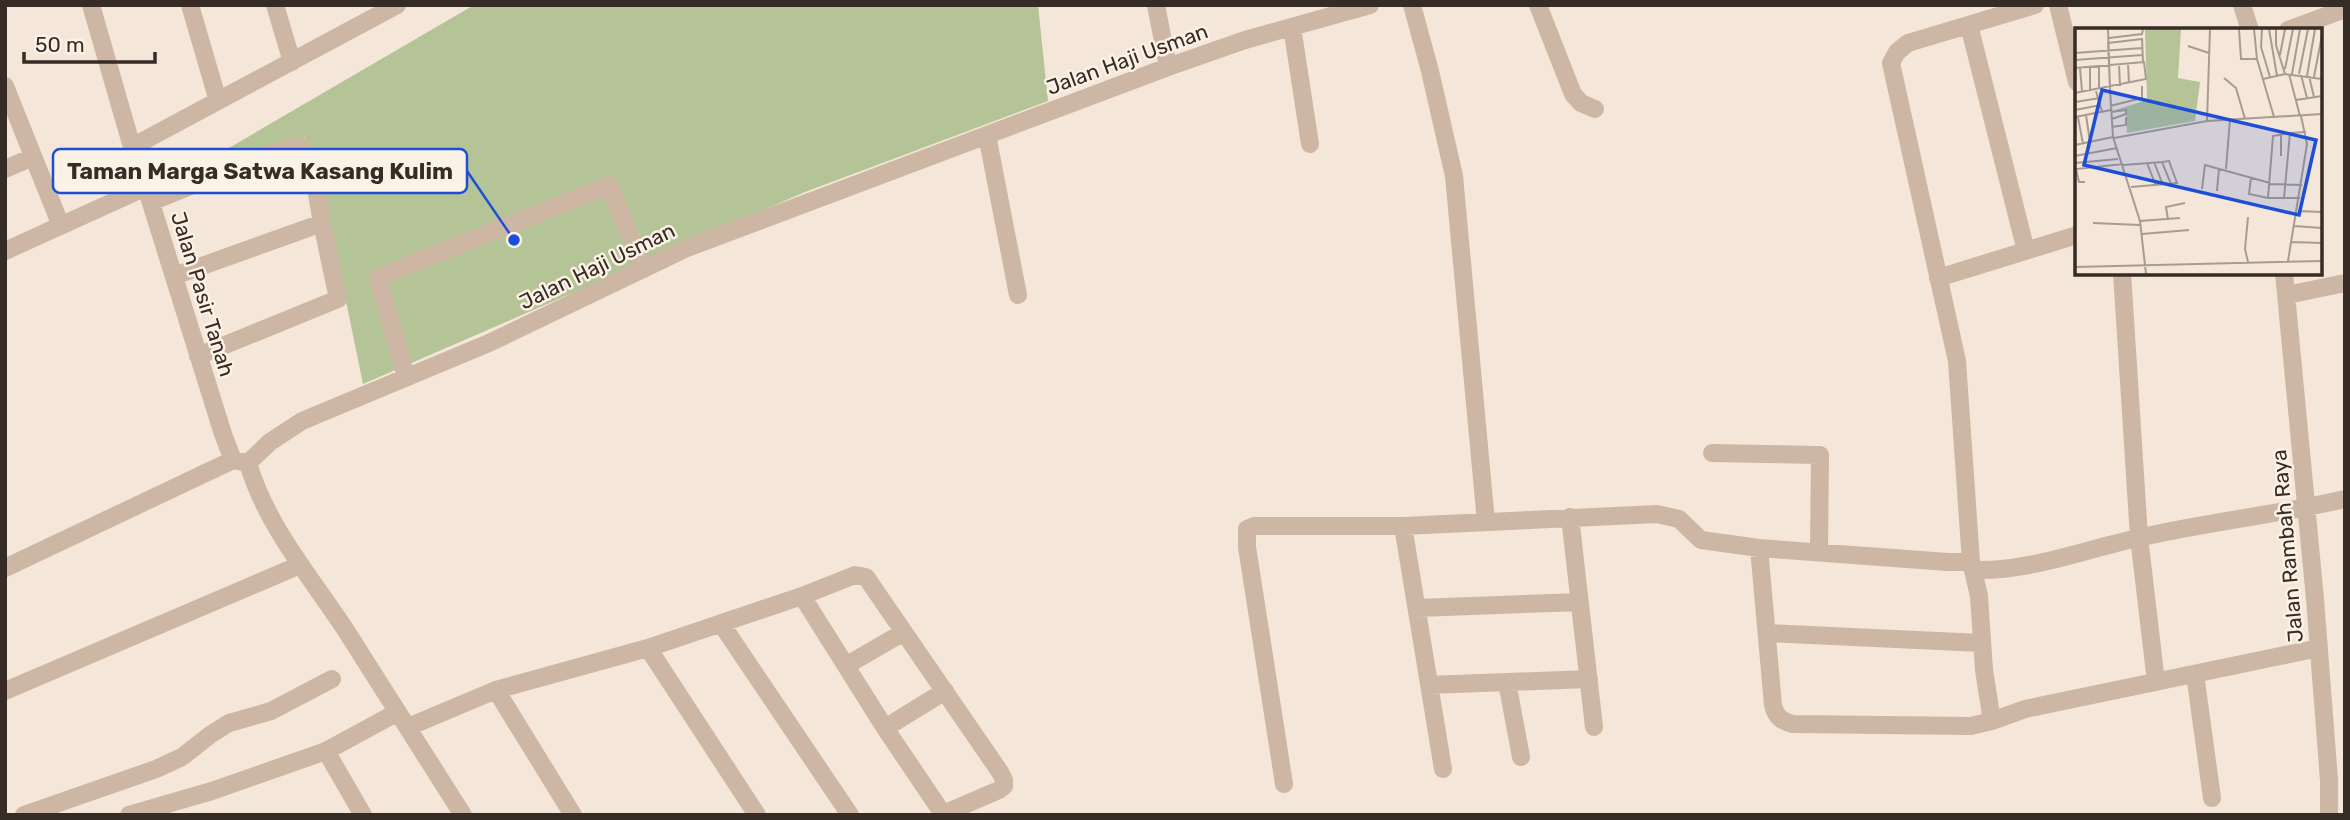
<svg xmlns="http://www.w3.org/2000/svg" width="2350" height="820" font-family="Rubik,sans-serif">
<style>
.green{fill:#b5c497}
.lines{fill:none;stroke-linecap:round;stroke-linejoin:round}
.minor{stroke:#cdb6a3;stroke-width:18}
.labels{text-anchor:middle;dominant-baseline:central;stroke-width:5;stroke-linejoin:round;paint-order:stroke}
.street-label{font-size:21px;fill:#372b26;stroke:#fbf1e5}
.inset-road{fill:none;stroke:#a89b91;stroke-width:2}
.view{fill:#1d4ed8;fill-opacity:0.15;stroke:#1d4ed8;stroke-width:3.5}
.inset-edge{fill:none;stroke:#372b26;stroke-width:3.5}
.leader{fill:none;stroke:#1d4ed8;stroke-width:2.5}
.callout-dot{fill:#1d4ed8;stroke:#fbf1e5;stroke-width:2.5}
.callout{fill:#fbf1e5;stroke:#1d4ed8;stroke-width:2.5}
.callout-label{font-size:23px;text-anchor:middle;font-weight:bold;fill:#372b26}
</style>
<rect width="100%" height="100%" fill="#f4e6d8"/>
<!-- green -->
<path class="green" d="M 474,5 L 1038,5 L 1048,101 L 805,192 L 363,384 L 324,194 L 305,137 L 162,187 Z"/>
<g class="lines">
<!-- minor -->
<path class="minor" d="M 91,5 L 132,147 L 146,187 L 223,434 L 233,460 L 248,463
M 190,5 L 218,101
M 275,5 L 292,62
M 1156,5 L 1168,67
M 1412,5 L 1430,71 L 1454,176 L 1486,522
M 1538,5 L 1573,94 L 1581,103 L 1595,109
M 2035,5 L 1908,43 L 1897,52 L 1891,63 L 1957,361 L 1971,562 L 1979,596 L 1984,670 L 1992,721 L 2025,709 L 2319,648
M 2058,5 L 2077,82
M 2242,5 L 2250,30
M 1969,25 L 2026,251
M 1292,27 L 1310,144
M 2288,30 L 2345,9
M 5,86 L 61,226
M 987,135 L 1018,295
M 132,147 L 397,5
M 5,169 L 33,157
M 151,202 L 272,153 L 301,146 L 316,188 L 322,223 L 174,276
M 5,251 L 146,187
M 2122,273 L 2139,537 L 2156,682
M 2284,273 L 2315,599 L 2329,780 L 2329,815
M 1938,278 L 2077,235
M 2287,295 L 2345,283
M 198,356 L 338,299 L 322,223
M 406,377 L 378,277 L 609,185 L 644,269
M 1712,453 L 1820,455 L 1819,551
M 248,463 L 270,442 L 302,421 L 489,343 L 687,248 L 1168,67 L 1245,40 L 1370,5
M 248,463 C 266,525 310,576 345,629 C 385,691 424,753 463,815
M 1570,517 L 1594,727
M 1403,526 L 1443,769
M 1759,548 L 1773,705 C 1776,717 1781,721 1793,724 L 1971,726 L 1992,721
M 5,568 L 233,460
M 1975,570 C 2031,571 2083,550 2138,538 C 2206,522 2276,515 2345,499
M 802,596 L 855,575 L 866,577 L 1000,772 L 1004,780 L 1004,786 L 999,790 L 941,815
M 1417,608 L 1580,602
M 722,625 L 850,815
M 1767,633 L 1981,643
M 648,648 L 757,815
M 847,665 L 904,632
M 2195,674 L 2212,798
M 1507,682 L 1521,757
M 1429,685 L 1589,679
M 496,690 L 573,815
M 5,691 L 300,565
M 408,727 L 496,690 L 648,648 L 802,596 L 885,728 L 943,814
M 885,728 L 945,691
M 326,751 L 363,815
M 1284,784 L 1247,547 L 1247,529 L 1254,526 L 1403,526 L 1657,514 L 1679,519 L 1701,540 L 1759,548 L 1948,562 L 1971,562
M 24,815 L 156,769 L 182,757 L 210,735 L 229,723 L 271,711 L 332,679
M 129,815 L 212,791 L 326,751 L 398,712"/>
</g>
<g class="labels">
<!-- street labels -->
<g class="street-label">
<text transform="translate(1127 59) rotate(-20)">Jalan Haji Usman</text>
<text transform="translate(597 266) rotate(-26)">Jalan Haji Usman</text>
<text transform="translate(203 294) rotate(73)">Jalan Pasir Tanah</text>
<text transform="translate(2287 546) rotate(-95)">Jalan Rambah Raya</text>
</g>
</g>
<!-- overview -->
<g transform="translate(2075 28)">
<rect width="247" height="247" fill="#f4e6d8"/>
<path d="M 70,1 L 106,1 L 103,50 L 125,54 L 120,93 L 52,105 L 51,81 L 37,83 L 72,72 Z" fill="#b5c497"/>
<path class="inset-road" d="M 164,1 L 166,31 L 182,31 L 199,89M 179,1 L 182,31M 187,1 L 186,19 L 195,49M 194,1 L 202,48M 201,1 L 201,17 L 210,46M 34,10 L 67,6 L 68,1M 67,10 L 68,34M 33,14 L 35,61 L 33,1M 33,15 L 67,11M 113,18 L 134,25M 0,25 L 67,20M 205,27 L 210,1M 0,32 L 67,27M 53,35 L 54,56M 44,36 L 45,58M 24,38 L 24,61M 15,39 L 15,62M 0,40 L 69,34 L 71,51 L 0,65M 5,40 L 7,63M 210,41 L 218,1M 214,46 L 225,88M 217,46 L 225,1M 224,46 L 233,1M 226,47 L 232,70M 232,48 L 240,1M 234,48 L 239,69M 239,49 L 247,7M 149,50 L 161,60 L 170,91M 188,51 L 210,46 L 247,51M 35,61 L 38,109 L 65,193 L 71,246M 21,63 L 27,84M 221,72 L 247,68M 0,74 L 25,70M 35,78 L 67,70 L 67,58M 0,82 L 26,77M 36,84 L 51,82 L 51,86 L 37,91M 11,87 L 15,114M 0,89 L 36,82M 3,89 L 8,116M 132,93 L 135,1M 37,99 L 51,97 L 51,89M 215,105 L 198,108 L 193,170 L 225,170M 206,106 L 206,128M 39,110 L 132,93 L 247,86M 0,117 L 38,109M 0,128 L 42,120M 79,134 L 88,157M 0,135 L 43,131M 72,135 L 81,158M 48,137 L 87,134 L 96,156M 151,141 L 155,91M 176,149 L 174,166 L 193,170M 10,154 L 4,154 L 1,141 L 48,136M 195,156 L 227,157M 56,159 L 102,155 L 94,133 L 87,134M 127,161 L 130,137 L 195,155M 142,163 L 144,140M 209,170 L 215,105 L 231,104M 223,183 L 247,184M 173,189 L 170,221 L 173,234M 93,192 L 91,179 L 110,175M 65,193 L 105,190M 18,195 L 65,197M 219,198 L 247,200M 67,206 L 114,202M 216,214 L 247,215M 213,233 L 232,116 L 226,88M 0,239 L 247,233"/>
<path class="view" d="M 27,62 L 241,112 L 224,187 L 9,137 Z"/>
<rect width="247" height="247" class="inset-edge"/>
</g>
<!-- callouts -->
<path class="leader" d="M514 240L467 171"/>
<circle class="callout-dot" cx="514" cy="240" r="7"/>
<rect class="callout" x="53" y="149" width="414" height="44" rx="7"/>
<g class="callout-label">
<text x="260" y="179">Taman Marga Satwa Kasang Kulim</text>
</g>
<!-- border -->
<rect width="2350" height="820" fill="none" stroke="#372b26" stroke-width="14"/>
<!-- scale -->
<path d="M24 52v10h131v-10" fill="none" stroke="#372b26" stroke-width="3.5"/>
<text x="35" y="52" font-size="21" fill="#372b26" stroke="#fbf1e5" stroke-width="5" paint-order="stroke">50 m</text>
</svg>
